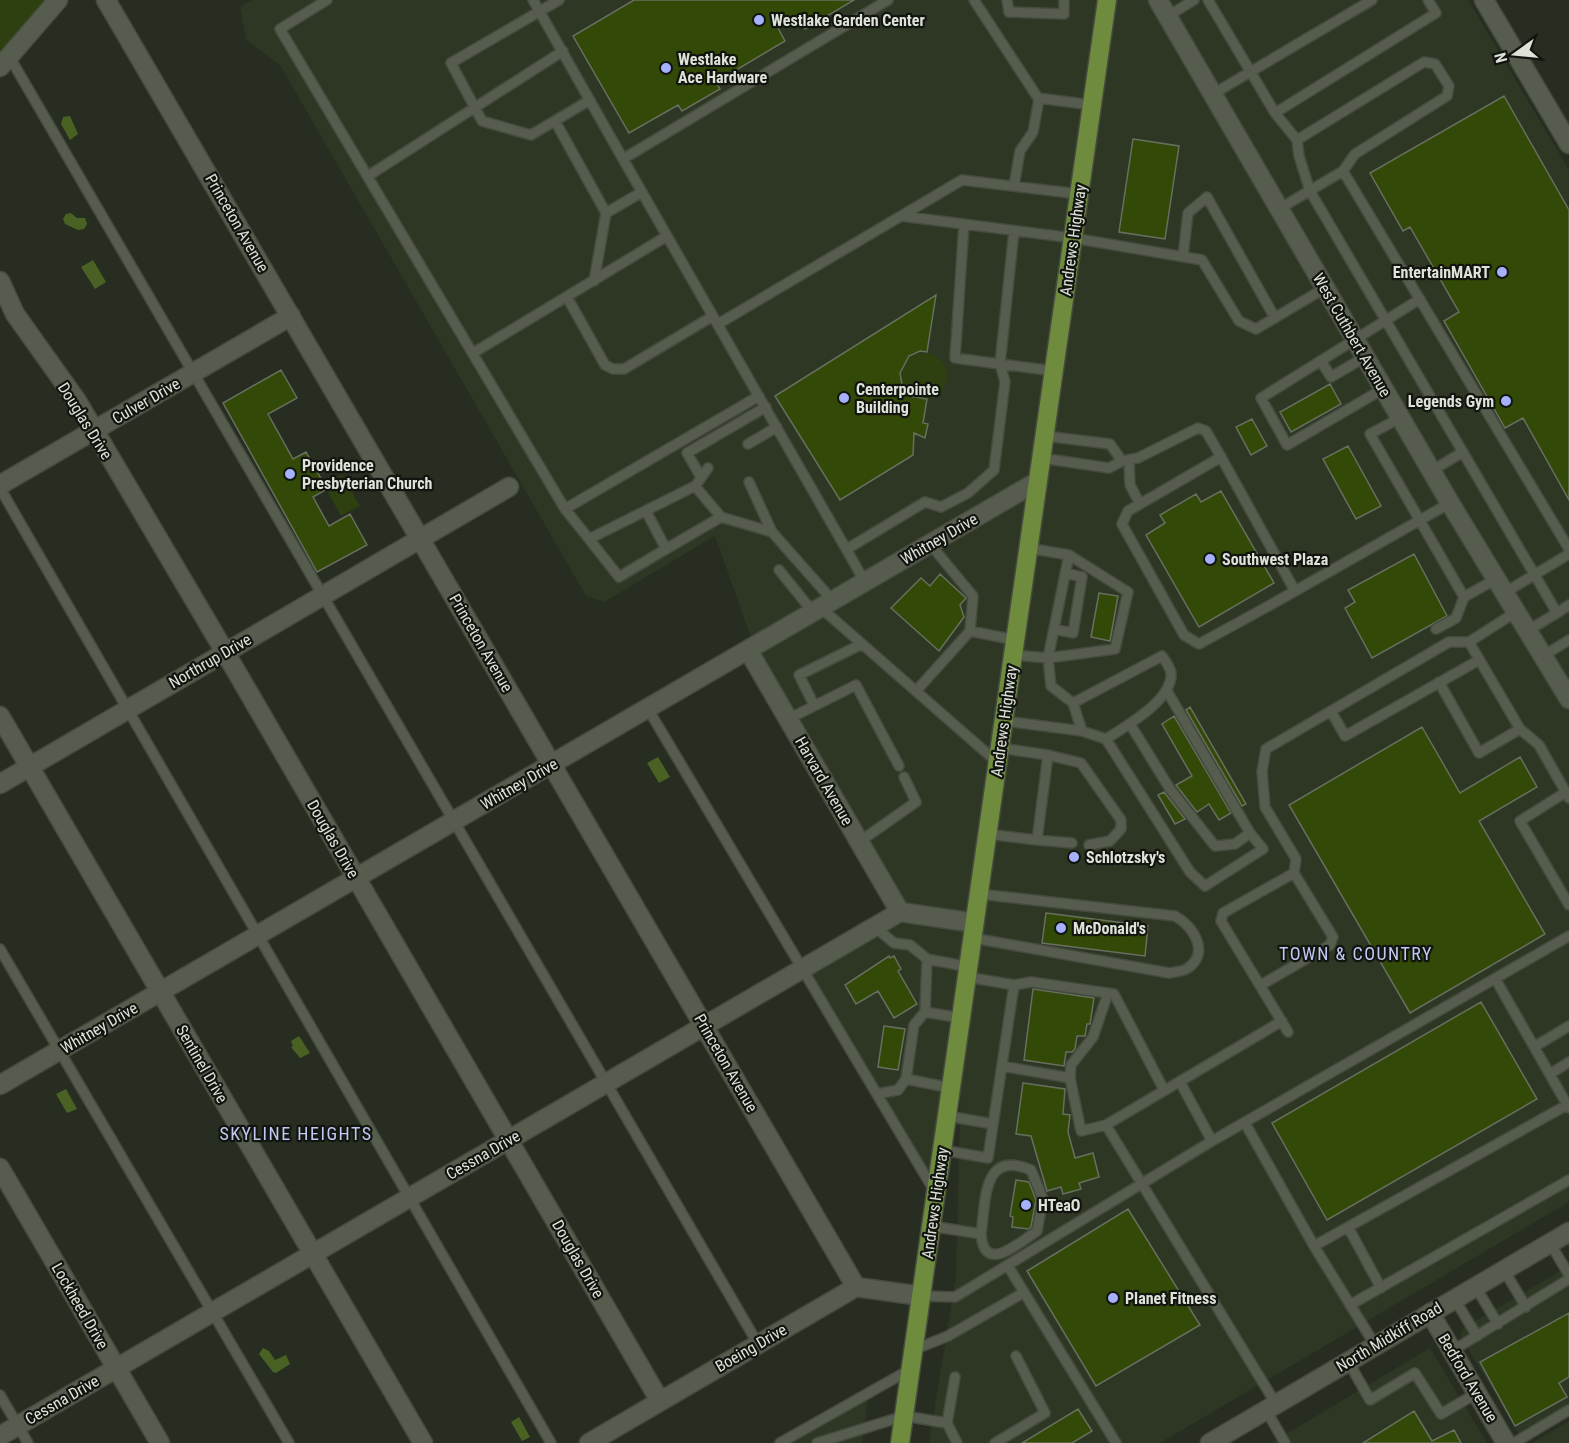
<svg xmlns="http://www.w3.org/2000/svg" width="1569" height="1443" font-family="'Roboto Condensed',sans-serif">
<style>
.built{fill:#2e3723}
.green{fill:#2e3f10}
.water{fill:#4a6124}
.building{fill:#334907;stroke:#686f60;stroke-width:1.5}
.lines{fill:none;stroke-linecap:round;stroke-linejoin:round}
.lane-casing{stroke:#464b3f;stroke-width:12}
.street-casing{stroke:#464b3f;stroke-width:21}
.secondary-casing{stroke:#464b3f;stroke-width:21}
.primary-casing{stroke:#464b3f;stroke-width:21}
.lane{stroke:#565d4e;stroke-width:9}
.street{stroke:#565d4e;stroke-width:18}
.secondary{stroke:#565d4e;stroke-width:18}
.primary{stroke:#6f8b3e;stroke-width:18}
.poi-dot{fill:#a6b1fc;stroke:#12150f;stroke-width:2}
.labels{text-anchor:middle;dominant-baseline:central;stroke-width:4.5;stroke-linejoin:round;paint-order:stroke}
.poi-label{font-size:16px;font-weight:bold;fill:#dee3da;stroke:#12150f;text-anchor:start}
.street-label{font-size:16px;fill:#dee3da;stroke:#12150f}
.neighbourhood-label{font-size:18px;letter-spacing:1.5px;fill:#c1c8f3;stroke:#12150f}
</style>
<rect width="100%" height="100%" fill="#272d20"/>
<!-- built -->
<path class="built" d="M 252,0 L 1468,0 L 1569,170 L 1569,1202 L 1160,1443 L 929,1443 L 956,1277 L 963,989 L 930,1187 L 803,968 L 900,912 L 754,646 L 715,536 L 604,602 L 586,596 L 280,65 L 246,40 L 240,7 Z
M 1569,1266 L 1569,1406 L 1520,1436 L 1460,1335 L 1462,1329 Z
M 1430,1348 L 1487,1443 L 1271,1443 Z
M 868,1399 L 862,1443 L 792,1443 Z
M 1569,1421 L 1569,1443 L 1532,1443 Z"/>
<!-- green -->
<path class="green" d="M 0,0 L 58,0 L 0,66 Z
M901 376a23 23 0 1 1 46 0a23 23 0 1 1-46 0Z
M 342,475 L 360,506 L 341,516 L 324,485 Z"/>
<!-- water -->
<path class="water" d="M 70,116 L 78,134 L 70,140 L 61,124 L 63,117 Z
M 71,213 L 77,218 L 85,218 L 87,224 L 84,229 L 78,230 L 65,224 L 63,219 L 66,214 Z
M 93,260 L 106,282 L 95,289 L 81,267 Z
M 658,757 L 670,777 L 659,783 L 647,763 Z
M 299,1036 L 310,1053 L 300,1058 L 291,1047 L 293,1046 L 291,1041 Z
M 66,1089 L 77,1109 L 67,1113 L 56,1094 Z
M 263,1348 L 269,1351 L 275,1360 L 286,1355 L 290,1364 L 276,1373 L 273,1372 L 259,1354 Z
M 519,1417 L 530,1437 L 522,1441 L 511,1422 Z"/>
<!-- building -->
<path class="building" d="M 634,0 L 854,0 L 805,29 L 798,17 L 778,28 L 785,41 L 716,82 L 720,89 L 682,111 L 678,105 L 629,133 L 573,36 Z
M 1504,96 L 1569,210 L 1569,500 L 1523,418 L 1505,428 L 1444,321 L 1459,312 L 1410,227 L 1403,231 L 1370,173 Z
M 1133,139 L 1179,146 L 1165,239 L 1119,232 Z
M 936,295 L 927,352 L 920,351 L 909,356 L 900,373 L 903,390 L 909,396 L 927,399 L 923,423 L 928,424 L 925,438 L 914,433 L 913,455 L 840,500 L 775,396 Z
M 281,370 L 297,398 L 268,414 L 293,459 L 306,452 L 327,489 L 313,497 L 329,526 L 350,514 L 367,545 L 317,572 L 223,403 Z
M 1330,384 L 1341,404 L 1291,432 L 1280,412 Z
M 1252,419 L 1267,446 L 1251,455 L 1236,427 Z
M 1348,446 L 1381,506 L 1356,519 L 1323,459 Z
M 1221,491 L 1274,583 L 1199,627 L 1146,535 L 1165,523 L 1160,515 L 1196,494 L 1201,502 Z
M 1414,554 L 1447,616 L 1372,658 L 1345,608 L 1355,602 L 1348,590 Z
M 940,574 L 966,598 L 960,605 L 964,617 L 939,651 L 891,608 L 921,578 L 930,586 Z
M 1099,593 L 1118,596 L 1110,641 L 1091,637 Z
M 1190,707 L 1246,804 L 1242,806 L 1186,710 Z
M 1174,716 L 1231,813 L 1219,820 L 1209,804 L 1197,812 L 1176,785 L 1192,776 L 1162,724 Z
M 1422,727 L 1460,793 L 1520,757 L 1537,787 L 1479,821 L 1545,934 L 1410,1013 L 1289,805 Z
M 1164,792 L 1185,819 L 1175,824 L 1158,795 Z
M 1046,913 L 1148,926 L 1145,956 L 1042,943 Z
M 889,956 L 890,958 L 894,956 L 901,969 L 898,971 L 917,1004 L 894,1018 L 878,991 L 856,1004 L 845,985 Z
M 1033,989 L 1094,998 L 1090,1024 L 1087,1024 L 1085,1036 L 1077,1036 L 1075,1049 L 1072,1052 L 1066,1052 L 1064,1066 L 1024,1060 Z
M 1481,1002 L 1537,1099 L 1327,1220 L 1272,1123 Z
M 884,1026 L 905,1029 L 898,1070 L 878,1067 Z
M 1023,1083 L 1065,1089 L 1063,1114 L 1070,1115 L 1068,1132 L 1075,1158 L 1093,1153 L 1099,1177 L 1079,1183 L 1081,1189 L 1063,1194 L 1061,1187 L 1047,1191 L 1031,1136 L 1016,1134 Z
M 1016,1180 L 1029,1182 L 1036,1200 L 1031,1227 L 1028,1229 L 1012,1227 L 1013,1217 L 1010,1216 Z
M 1128,1209 L 1200,1325 L 1096,1386 L 1027,1271 Z
M 1569,1313 L 1569,1377 L 1559,1383 L 1567,1397 L 1515,1426 L 1480,1362 Z
M 1078,1409 L 1092,1431 L 1072,1443 L 1022,1443 Z
M 1414,1411 L 1432,1441 L 1454,1430 L 1461,1443 L 1363,1443 Z"/>
<g class="lines">
<!-- lane casing -->
<g class="lane-casing">
<path id="lane" d="M 327,0 L 280,29 L 565,509 L 759,396
M 533,0 L 623,159
M 559,0 L 451,63 L 482,121 L 531,135 L 590,100
M 974,0 L 1038,98 L 1092,105
M 1007,0 L 1009,12 L 1064,14 L 1064,0
M 1208,0 L 1275,113 L 1436,13 L 1428,0
M 1168,16 L 1194,0
M 9,56 L 758,1344
M 1213,94 L 1372,0
M 1275,113 L 1297,140
M 555,121 L 606,213
M 368,176 L 563,51
M 1014,186 L 1020,151 L 1033,132 L 1039,99
M 1279,209 L 1343,171
M 901,216 L 1073,238 L 1202,260 L 1239,321 L 1256,329 L 1325,288
M 964,224 L 955,358 L 1000,364 L 1014,231
M 1183,256 L 1188,213 L 1207,197 L 1275,318
M 594,281 L 606,213 L 642,192
M 567,297 L 605,365 L 613,369 L 624,369 L 713,316
M 718,324 L 962,180 L 1079,194
M 473,353 L 667,236
M 1321,361 L 1331,377 L 1365,357
M 1383,389 L 1287,445 L 1261,398 L 1420,299
M 1400,418 L 1370,434 L 1464,597
M 748,444 L 777,427
M 1041,458 L 1109,468 L 1122,461 L 1110,444 L 1045,436
M 1129,460 L 1130,485 L 1140,504
M 1122,461 L 1138,458 L 1198,428 L 1206,431 L 1221,457
M 1431,471 L 1463,452
M 701,477 L 687,453 L 766,407
M 698,482 L 708,468
M 749,482 L 772,532
M 0,488 L 551,1443
M 565,509 L 589,539 L 695,486 L 721,517 L 772,532 L 833,601
M 646,511 L 666,549 L 721,517
M 589,539 L 619,577 L 666,549
M 930,544 L 973,596 L 970,631
M 1028,548 L 1069,555 L 1048,658 L 1115,649 L 1128,592 L 1069,555
M 847,549 L 925,502 L 941,507 L 968,493 L 994,470 L 1005,382 L 1000,364 L 1054,371
M 1569,549 L 1343,171 L 1355,154 L 1447,96 L 1449,86 L 1435,64 L 1424,62 L 1297,140 L 1299,156 L 1310,191 L 1557,613 L 1569,605
M 779,570 L 813,612
M 865,582 L 623,159 L 888,0
M 1295,591 L 1221,457 L 1128,511 L 1122,524 L 1184,635 L 1199,644 C 1234,625 1269,606 1304,586 L 1450,503
M 1504,593 L 1569,554
M 821,608 L 998,763
M 1054,629 L 1073,633 L 1082,577 L 1065,573
M 1436,629 L 1456,618 L 1464,597 L 1496,579
M 1527,631 L 1557,613
M 1469,642 L 1520,729 L 1539,745 L 1569,798
M 1013,655 L 1048,658 L 1051,686 L 1073,703 L 1082,731
M 1543,656 L 1569,640
M 1439,682 L 1479,753 L 1520,729
M 916,691 L 970,631 L 1015,640
M 1073,703 L 1162,656 C 1165,660 1170,668 1171,673 C 1173,700 1126,726 1106,739
M 814,705 L 799,675 L 862,644
M 648,709 L 935,1192
M 1331,711 L 1345,736 L 1479,660
M 788,719 L 856,685 L 899,766
M 1004,721 L 1082,731 L 1106,739 L 1190,872 L 1205,886 L 1263,849 L 1250,833
M 1130,724 L 1170,789 L 1215,846 L 1235,844 L 1250,833 L 1167,691
M 1048,755 L 1081,763 L 1121,820 L 1121,829 L 1110,841 L 1089,845
M 1566,792 L 1520,821 L 1569,905
M 987,834 L 1037,840 L 1048,755 L 1000,748
M 1037,840 L 1072,843
M 859,842 L 916,802 L 904,777
M 875,927 L 894,943 L 910,945 L 927,959 L 969,967
M 973,938 L 1169,973 C 1175,972 1184,971 1188,968 C 1211,952 1192,925 1175,916 L 979,894
M 0,949 L 289,1443
M 927,959 L 925,1012 L 914,1025 L 906,1079 L 951,1088
M 1496,980 L 1569,1108
M 1014,985 L 1031,982 L 1114,994 L 1164,1090
M 1261,985 L 1330,945 L 1333,937 L 1294,873 L 1296,859 L 1265,807 L 1262,771 L 1266,749 L 1449,642 L 1469,642 L 1516,612
M 925,1012 L 961,1018
M 1288,1032 L 1221,921 L 1223,913 L 1294,873
M 1534,1047 L 1569,1026
M 1002,1066 L 1070,1078 L 1081,1131 L 1106,1125
M 1550,1074 L 1569,1062
M 1070,1078 L 1071,1065 L 1093,1037 L 1108,993
M 1180,1082 L 1212,1141
M 877,1094 L 898,1090 L 906,1079
M 947,1116 L 993,1124
M 1245,1123 L 1314,1246 L 1567,1105
M 942,1150 L 988,1158 L 1014,985 L 967,977
M 931,1226 L 981,1234 C 986,1201 982,1149 1031,1170 L 1043,1199 L 1037,1231 C 1019,1243 984,1275 981,1234
M 1348,1227 L 1381,1288
M 1550,1243 L 1569,1275
M 1314,1246 L 1375,1345
M 1008,1266 L 1116,1443
M 1504,1270 L 1526,1307
M 1475,1286 L 1498,1324
M 921,1296 L 955,1297 L 1212,1141 L 1569,936
M 1454,1298 L 1477,1336
M 1350,1305 L 1569,1180
M 913,1350 L 948,1336 L 1023,1293
M 1452,1351 L 1569,1279
M 1348,1361 L 1370,1400 L 1415,1373 L 1441,1414 L 1477,1393
M 0,1395 L 28,1443
M 1276,1404 L 1106,1125 L 1282,1021
M 1266,1410 L 1285,1443
M 947,1423 L 957,1443
M 780,1443 L 911,1369
M 817,1443 L 904,1416 L 947,1423 L 955,1377
M 995,1443 L 1045,1413 L 1016,1356
M 1514,1443 L 1569,1410"/>
</g>
<!-- street casing -->
<g class="street-casing">
<path id="street" d="M 1484,0 L 1569,144
M 0,281 L 15,314 L 77,401 L 225,652 L 660,1401
M 0,485 L 291,316
M 748,650 L 900,912
M 0,716 L 423,1443
M 0,784 L 509,487
M 0,1168 L 160,1443
M 1430,1313 L 1506,1443
M 0,1436 L 900,912 L 975,923
M 589,1443 L 856,1287 L 921,1296"/>
</g>
<!-- secondary casing -->
<g class="secondary-casing">
<path id="secondary" d="M 106,0 L 856,1287
M 1158,0 L 1450,503 L 1569,699
M 0,67 L 58,0
M 0,1085 L 1038,481
M 1210,1443 L 1569,1232"/>
</g>
<!-- primary casing -->
<g class="primary-casing">
<path id="primary" d="M 900,1443 L 1107,0"/>
</g>
<!-- lane -->
<use href="#lane" class="lane"/>
<!-- street -->
<use href="#street" class="street"/>
<!-- secondary -->
<use href="#secondary" class="secondary"/>
<!-- primary -->
<use href="#primary" class="primary"/>
</g>
<!-- markers -->
<g class="poi-dot">
<circle cx="759" cy="20" r="6"/>
<circle cx="666" cy="68" r="6"/>
<circle cx="1502" cy="272" r="6"/>
<circle cx="844" cy="398" r="6"/>
<circle cx="1506" cy="401" r="6"/>
<circle cx="290" cy="474" r="6"/>
<circle cx="1210" cy="559" r="6"/>
<circle cx="1074" cy="857" r="6"/>
<circle cx="1061" cy="928" r="6"/>
<circle cx="1026" cy="1205" r="6"/>
<circle cx="1113" cy="1298" r="6"/>
</g>
<g class="labels">
<!-- poi labels -->
<g class="poi-label">
<text x="771" y="20">Westlake Garden Center</text>
<text x="678" y="59">Westlake<tspan x="678" dy="18">Ace Hardware</tspan></text>
<text x="1490" y="272" text-anchor="end">EntertainMART</text>
<text x="856" y="389">Centerpointe<tspan x="856" dy="18">Building</tspan></text>
<text x="1494" y="401" text-anchor="end">Legends Gym</text>
<text x="302" y="465">Providence<tspan x="302" dy="18">Presbyterian Church</tspan></text>
<text x="1222" y="559">Southwest Plaza</text>
<text x="1086" y="857">Schlotzsky's</text>
<text x="1073" y="928">McDonald's</text>
<text x="1038" y="1205">HTeaO</text>
<text x="1125" y="1298">Planet Fitness</text>
</g>
<!-- street labels -->
<g class="street-label">
<text transform="translate(237 223) rotate(60)">Princeton Avenue</text>
<text transform="translate(1073 240) rotate(-82)">Andrews Highway</text>
<text transform="translate(1352 335) rotate(60)">West Cuthbert Avenue</text>
<text transform="translate(146 401) rotate(-30)">Culver Drive</text>
<text transform="translate(85 421) rotate(58)">Douglas Drive</text>
<text transform="translate(939 539) rotate(-30)">Whitney Drive</text>
<text transform="translate(481 643) rotate(60)">Princeton Avenue</text>
<text transform="translate(210 661) rotate(-30)">Northrup Drive</text>
<text transform="translate(1004 721) rotate(-82)">Andrews Highway</text>
<text transform="translate(824 781) rotate(60)">Harvard Avenue</text>
<text transform="translate(519 784) rotate(-30)">Whitney Drive</text>
<text transform="translate(333 839) rotate(60)">Douglas Drive</text>
<text transform="translate(99 1028) rotate(-30)">Whitney Drive</text>
<text transform="translate(726 1063) rotate(60)">Princeton Avenue</text>
<text transform="translate(202 1064) rotate(60)">Sentinel Drive</text>
<text transform="translate(483 1155) rotate(-30)">Cessna Drive</text>
<text transform="translate(935 1203) rotate(-82)">Andrews Highway</text>
<text transform="translate(578 1259) rotate(60)">Douglas Drive</text>
<text transform="translate(80 1306) rotate(60)">Lockheed Drive</text>
<text transform="translate(1389 1337) rotate(-31)">North Midkiff Road</text>
<text transform="translate(751 1348) rotate(-30)">Boeing Drive</text>
<text transform="translate(1468 1378) rotate(59)">Bedford Avenue</text>
<text transform="translate(62 1400) rotate(-30)">Cessna Drive</text>
</g>
<!-- neighbourhood labels -->
<g class="neighbourhood-label">
<text x="1356" y="953">TOWN &amp; COUNTRY</text>
<text x="296" y="1133">SKYLINE HEIGHTS</text>
</g>
</g>
<!-- north arrow -->
<g transform="translate(1515 54) rotate(255)" stroke="#12150f" stroke-width="4.5" paint-order="stroke">
<path d="M0-4.5L10 22L0 15L-10 22Z" fill="#dee3da"/>
<text y="-9" font-size="16" font-weight="bold" text-anchor="middle" fill="#dee3da">N</text>
</g>
</svg>
